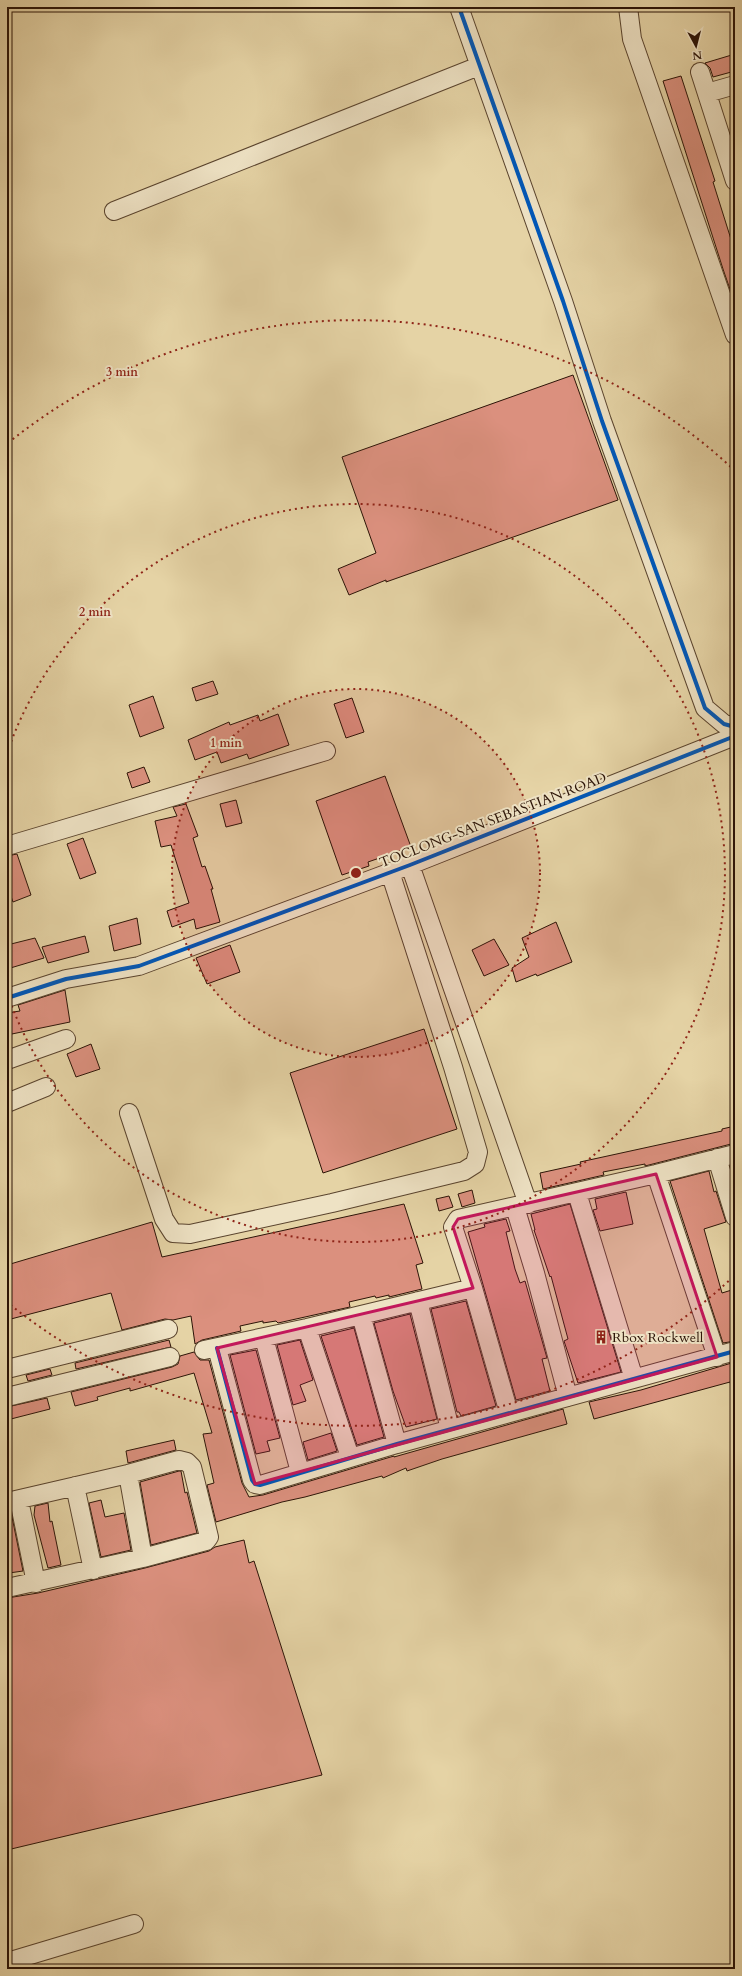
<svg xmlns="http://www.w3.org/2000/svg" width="742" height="1976" font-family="Cardo,serif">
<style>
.building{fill:#db907e;stroke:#2c1407}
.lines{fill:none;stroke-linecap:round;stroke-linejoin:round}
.minor-casing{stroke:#5a442e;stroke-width:20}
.minor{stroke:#eee2c4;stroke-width:18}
.cycleway-casing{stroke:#eee2c4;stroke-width:6}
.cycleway{stroke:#0057b8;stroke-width:4}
.marked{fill:#c2185b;fill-opacity:0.2;stroke:#c2185b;stroke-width:3;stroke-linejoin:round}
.ring{fill:none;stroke:#8f2418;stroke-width:2;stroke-dasharray:2 4}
.labels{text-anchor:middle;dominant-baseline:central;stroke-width:4;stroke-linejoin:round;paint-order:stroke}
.street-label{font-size:14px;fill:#2c1407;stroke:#eee2c4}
.poi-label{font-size:14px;fill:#2c1407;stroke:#eee2c4;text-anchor:start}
.centre{fill:#8f2418;stroke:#eee2c4;stroke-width:2}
.ring-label{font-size:12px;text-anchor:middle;font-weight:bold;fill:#8f2418;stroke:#eee2c4;stroke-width:4;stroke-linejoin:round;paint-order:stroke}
</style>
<rect width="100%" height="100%" fill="#e5d3a5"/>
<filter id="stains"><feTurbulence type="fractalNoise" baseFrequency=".005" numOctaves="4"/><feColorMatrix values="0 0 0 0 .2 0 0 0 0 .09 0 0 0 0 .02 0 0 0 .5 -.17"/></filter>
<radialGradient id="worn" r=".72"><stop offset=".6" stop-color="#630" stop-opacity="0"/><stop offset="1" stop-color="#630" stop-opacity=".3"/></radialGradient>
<!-- building -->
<path class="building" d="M 735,54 L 735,71 L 713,77 L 710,68 L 705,63 Z
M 681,76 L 715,181 L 713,182 L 735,252 L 735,297 L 733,298 L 723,269 L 663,81 Z
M 573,375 L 618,500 L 386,582 L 386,580 L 349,595 L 338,569 L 376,553 L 342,457 Z
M 213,681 L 218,694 L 196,701 L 192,688 Z
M 153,696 L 164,728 L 140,737 L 129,705 Z
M 352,698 L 364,732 L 346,738 L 334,704 Z
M 278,714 L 289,745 L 249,759 L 247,754 L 221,763 L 217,752 L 195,760 L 188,740 L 229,722 L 230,725 L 258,715 L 260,721 Z
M 144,767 L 150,782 L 132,788 L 127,773 Z
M 385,776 L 411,847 L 368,862 L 369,866 L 342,875 L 316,801 Z
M 236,800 L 242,823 L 226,827 L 220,804 Z
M 186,804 L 198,836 L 193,838 L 202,867 L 205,866 L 213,889 L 211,889 L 220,922 L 196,929 L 194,919 L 172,927 L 167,911 L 189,903 L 171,845 L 161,847 L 155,821 L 177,816 L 173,807 Z
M 83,838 L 96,873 L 80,879 L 67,844 Z
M 17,854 L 31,895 L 13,902 L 7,885 L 7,856 Z
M 137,918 L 141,944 L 114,951 L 109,926 Z
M 556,922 L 572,962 L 537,976 L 536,974 L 516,982 L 512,968 L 529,957 L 522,938 Z
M 85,936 L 89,952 L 48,963 L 42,947 Z
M 35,938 L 44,958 L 7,969 L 7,945 Z
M 494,939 L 509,965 L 484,976 L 472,950 Z
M 230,945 L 240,972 L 207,984 L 196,958 Z
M 65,990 L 70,1022 L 7,1035 L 7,1013 L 20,1011 L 18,1005 Z
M 424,1029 L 457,1129 L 323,1173 L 290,1073 Z
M 91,1044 L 100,1069 L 76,1077 L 67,1054 Z
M 735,1126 L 735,1143 L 645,1166 L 645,1164 L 603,1172 L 604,1175 L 543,1189 L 540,1173 L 581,1164 L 580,1162 L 722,1131 L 722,1129 Z
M 709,1171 L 714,1192 L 716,1191 L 726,1222 L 704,1229 L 722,1293 L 735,1289 L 735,1341 L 723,1343 L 670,1181 Z
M 472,1190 L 475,1203 L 462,1207 L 458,1194 Z
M 626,1192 L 633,1224 L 600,1231 L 593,1210 L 597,1209 L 595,1199 Z
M 449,1196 L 453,1207 L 439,1211 L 436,1199 Z
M 404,1204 L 423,1263 L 416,1265 L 422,1289 L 389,1297 L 389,1295 L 376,1298 L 375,1296 L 349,1302 L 350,1307 L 278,1323 L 276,1321 L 263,1323 L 263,1321 L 240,1326 L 241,1331 L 202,1340 L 195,1344 L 191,1316 L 173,1320 L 165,1319 L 122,1330 L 111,1293 L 7,1320 L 7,1265 L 152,1222 L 162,1257 Z
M 570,1204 L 621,1372 L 578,1383 L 564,1341 L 568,1339 L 551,1276 L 550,1277 L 534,1230 L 535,1230 L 531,1214 Z
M 506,1219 L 510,1231 L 506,1232 L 515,1269 L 520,1283 L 525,1281 L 547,1358 L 542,1359 L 550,1391 L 516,1400 L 468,1232 L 485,1227 L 484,1224 Z
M 466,1301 L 496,1406 L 461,1416 L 459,1412 L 457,1412 L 431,1309 Z
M 410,1314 L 437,1419 L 406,1427 L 393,1391 L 374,1323 Z
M 354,1328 L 384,1437 L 357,1445 L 321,1336 Z
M 169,1340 L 171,1347 L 76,1369 L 75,1363 Z
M 300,1340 L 313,1380 L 300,1385 L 306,1401 L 293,1405 L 277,1345 Z
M 256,1350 L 280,1438 L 267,1441 L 270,1451 L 256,1454 L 230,1355 Z
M 194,1352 L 200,1360 L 209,1360 L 242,1483 L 249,1497 L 263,1495 L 394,1456 L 394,1457 L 563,1409 L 567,1424 L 442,1459 L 407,1471 L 406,1468 L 383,1478 L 382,1476 L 305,1497 L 282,1502 L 216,1522 L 207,1485 L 214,1483 L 203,1434 L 212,1433 L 194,1373 L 130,1391 L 130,1388 L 97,1397 L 98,1400 L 75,1406 L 71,1392 L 172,1367 L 178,1364 L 180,1356 Z
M 735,1362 L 735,1389 L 732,1389 L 730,1382 L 594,1419 L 589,1402 L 641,1390 Z
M 50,1369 L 52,1375 L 28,1381 L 26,1375 Z
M 47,1398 L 50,1409 L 7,1420 L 7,1407 Z
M 331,1433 L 337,1451 L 308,1460 L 303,1442 Z
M 174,1440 L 176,1450 L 128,1463 L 126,1451 Z
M 179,1471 L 181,1471 L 185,1493 L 187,1492 L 197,1533 L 151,1545 L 140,1482 Z
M 101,1500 L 105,1517 L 124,1513 L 131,1550 L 101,1557 L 89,1503 Z
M 48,1503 L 50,1522 L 52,1521 L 61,1565 L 48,1568 L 34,1515 L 35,1506 Z
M 7,1512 L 11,1512 L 23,1571 L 9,1573 Z
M 244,1540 L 249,1563 L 254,1561 L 322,1775 L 7,1850 L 7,1598 L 38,1593 L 145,1568 L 209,1551 L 215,1547 Z"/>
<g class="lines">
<!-- minor casing -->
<g class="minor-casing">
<path id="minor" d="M 459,7 L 563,301 L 602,421 L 705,708 L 724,724 L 735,727
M 628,7 L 632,39 L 735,335
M 700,72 L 735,181
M 707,93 L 735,85
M 114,211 L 479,66
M 7,846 L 326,751
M 410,865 L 528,1204
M 7,998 L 66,979 L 139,966 L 410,865 L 735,736
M 7,1060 L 66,1039
M 7,1103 L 46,1087
M 129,1113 L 164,1219 L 173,1233 L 190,1234 L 332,1203 L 464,1171 L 475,1164 L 478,1152 L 453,1067 L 390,872
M 717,1158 L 735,1217
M 656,1174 L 717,1357
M 577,1193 L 634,1379
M 515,1207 L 535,1273 L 568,1397
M 418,1301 L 450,1429
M 361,1315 L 397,1444
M 307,1328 L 350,1457
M 264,1338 L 300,1472
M 217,1348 L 252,1480 L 255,1484 L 260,1485 L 397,1444 L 735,1351
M 204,1350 L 307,1328 L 473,1288
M 7,1369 L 168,1329
M 7,1397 L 170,1357
M 509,1413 L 473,1288 L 453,1227 L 458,1219 L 656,1174 L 735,1154
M 128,1474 L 143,1558
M 75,1486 L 93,1570
M 19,1500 L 36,1583
M 7,1502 L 128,1474 L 179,1460 L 187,1462 L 192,1467 L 209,1537 L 206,1541 L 143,1558 L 7,1588
M 7,1962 L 134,1924"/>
</g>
<!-- minor -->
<use href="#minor" class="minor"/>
<!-- cycleway casing -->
<g class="cycleway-casing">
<path id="cycleway" d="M 459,7 L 563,301 L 602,421 L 705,708 L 724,724 L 735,727
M 7,998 L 66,979 L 139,966 L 410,865 L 735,736
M 217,1348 L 252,1480 L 255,1484 L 260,1485 L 397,1444 L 735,1351"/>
</g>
<!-- cycleway -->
<use href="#cycleway" class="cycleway"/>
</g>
<!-- marked area -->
<path class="marked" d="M 656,1174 L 717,1357 L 255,1484 L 217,1348 L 473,1288 L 453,1227 L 458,1219 Z"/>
<!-- distance rings -->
<circle cx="356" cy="873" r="184" fill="#8f2418" fill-opacity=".12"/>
<g class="ring">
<circle cx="356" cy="873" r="184"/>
<path d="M7 753A369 369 0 1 1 7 993"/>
<path d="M733 1277A553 553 0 0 1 8 1303M8 443A553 553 0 0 1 733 469"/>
</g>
<!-- icons -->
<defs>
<g id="building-bare" transform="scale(1.08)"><path d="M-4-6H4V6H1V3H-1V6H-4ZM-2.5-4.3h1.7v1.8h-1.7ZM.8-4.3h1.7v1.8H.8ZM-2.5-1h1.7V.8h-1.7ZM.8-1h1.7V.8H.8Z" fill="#8f2418" stroke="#eee2c4" stroke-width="2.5" paint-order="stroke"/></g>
</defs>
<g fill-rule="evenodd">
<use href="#building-bare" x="601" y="1337"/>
</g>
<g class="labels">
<!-- street labels -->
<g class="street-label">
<text transform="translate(493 820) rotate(-21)">TOCLONG-SAN SEBASTIAN ROAD</text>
</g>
<!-- poi labels -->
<g class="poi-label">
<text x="612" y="1337">Rbox Rockwell</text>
</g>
</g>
<circle cx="356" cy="873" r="6" class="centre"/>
<g class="ring-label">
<text x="122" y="376">3 min</text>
<text x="95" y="616">2 min</text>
<text x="226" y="747">1 min</text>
</g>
<!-- margin -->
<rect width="742" height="1976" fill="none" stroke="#e5d3a5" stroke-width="24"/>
<rect x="8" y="8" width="726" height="1960" fill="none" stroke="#2c1407" stroke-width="2"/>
<rect x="12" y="12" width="718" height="1952" fill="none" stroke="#2c1407"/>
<!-- north arrow -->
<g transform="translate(696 46) rotate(173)" stroke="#eee2c4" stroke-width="3" paint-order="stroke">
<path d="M0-3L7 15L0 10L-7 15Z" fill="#2c1407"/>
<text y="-6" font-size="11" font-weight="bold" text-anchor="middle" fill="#2c1407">N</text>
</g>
<rect width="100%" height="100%" filter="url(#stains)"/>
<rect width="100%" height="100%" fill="url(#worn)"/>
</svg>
